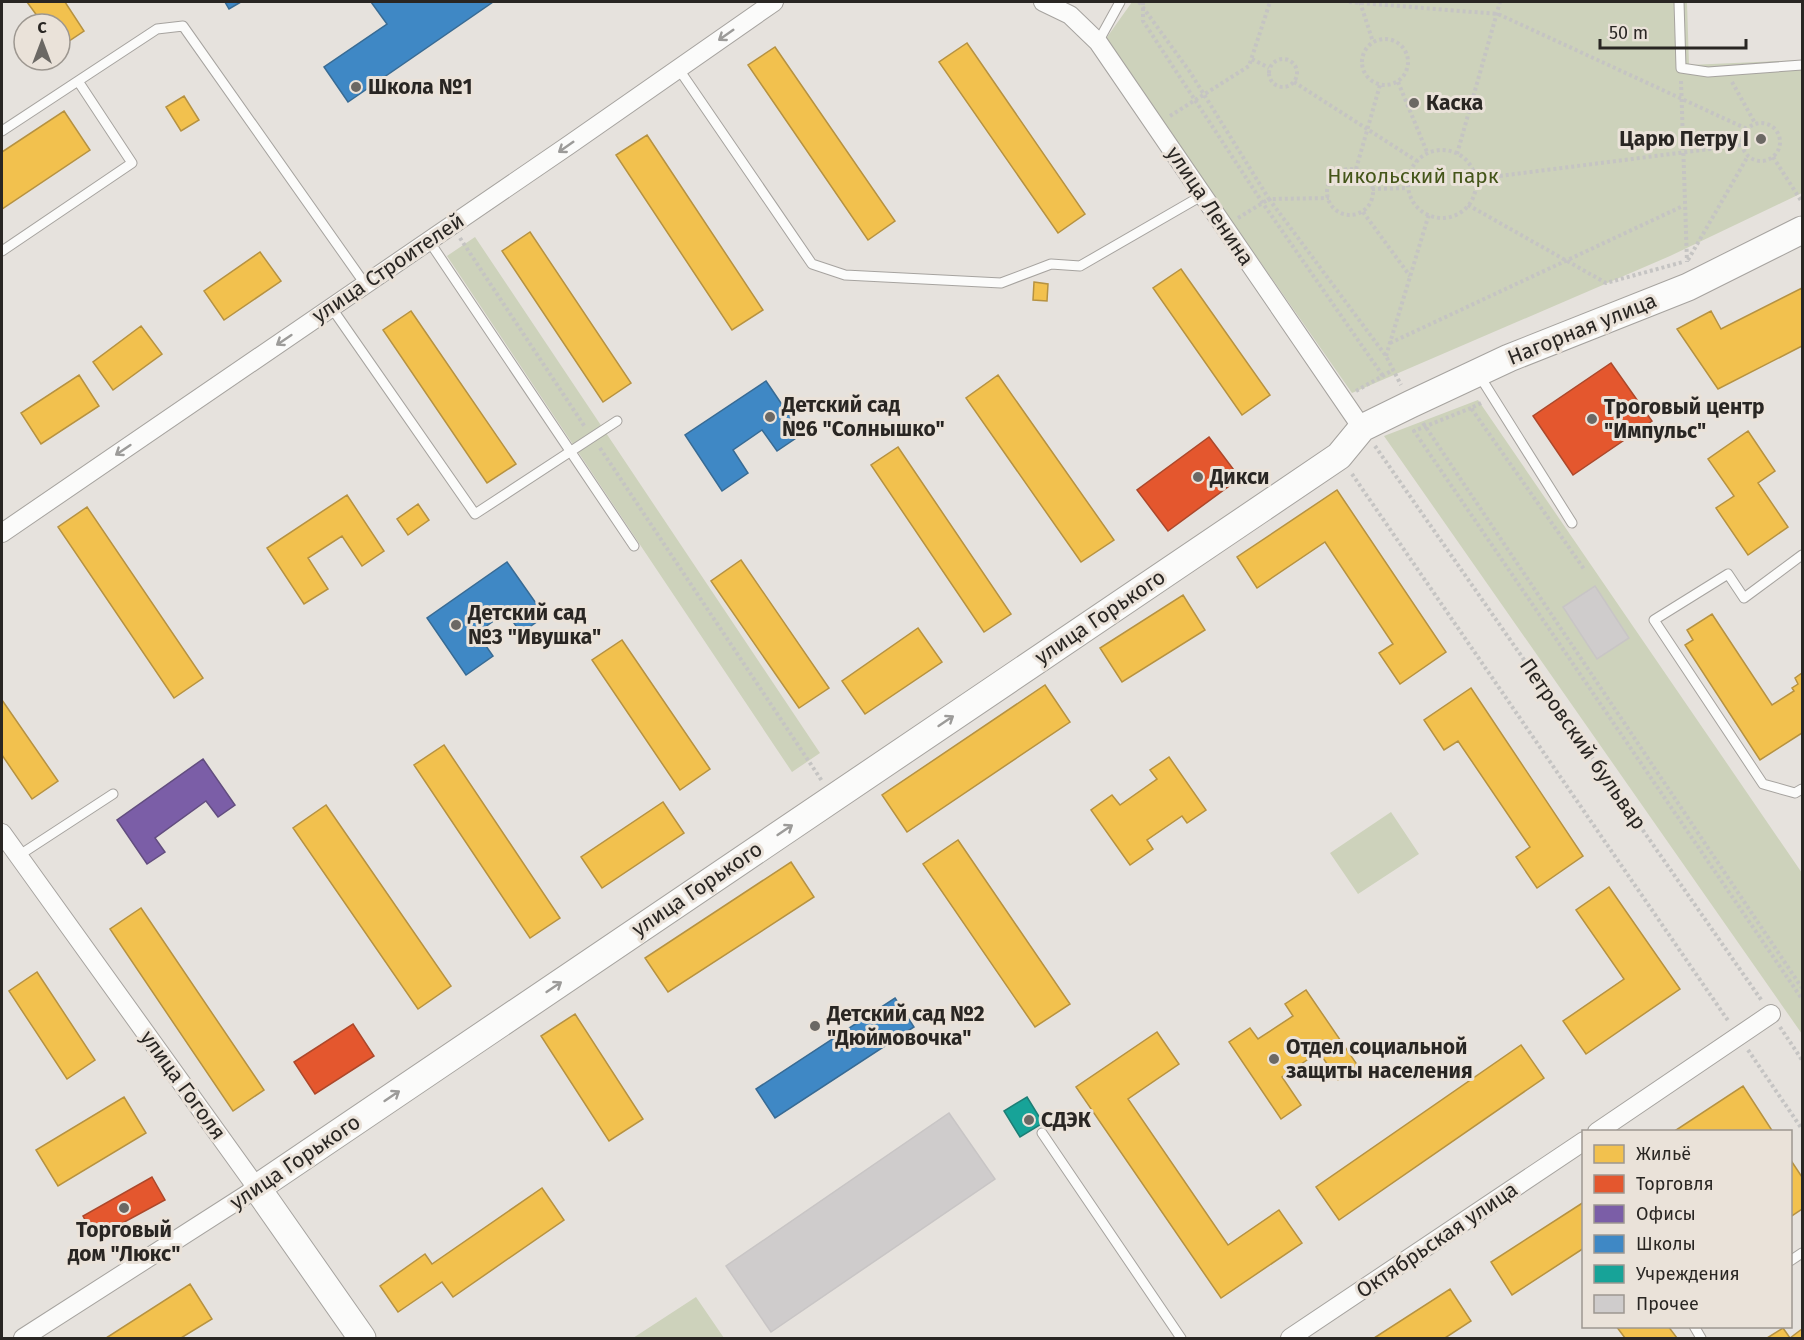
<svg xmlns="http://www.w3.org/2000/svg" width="1804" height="1340" font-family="'Fira Sans',sans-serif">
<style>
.green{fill:#cdd2bb}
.homes{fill:#f2c14e;stroke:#b69241;stroke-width:1.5}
.shops{fill:#e4572e;stroke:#ac482b;stroke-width:1.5}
.offices{fill:#7b5ea7;stroke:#624d7f;stroke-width:1.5}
.schools{fill:#3f88c5;stroke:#386b94;stroke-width:1.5}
.public{fill:#17a398;stroke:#1c7e75;stroke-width:1.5}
.building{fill:#cfcccc;stroke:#c8c5c5;stroke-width:1.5}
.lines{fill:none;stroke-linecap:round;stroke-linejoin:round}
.lane-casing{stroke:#a6a39f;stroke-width:11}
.street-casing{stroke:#a6a39f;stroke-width:20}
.secondary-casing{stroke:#a6a39f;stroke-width:29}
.path{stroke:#c5c4c3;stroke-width:4;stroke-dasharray:3 3;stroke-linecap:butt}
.lane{stroke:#fbfbfa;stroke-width:9}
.street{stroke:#fbfbfa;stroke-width:18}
.secondary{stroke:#fbfbfa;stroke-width:27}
.oneway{stroke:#9c9b99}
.poi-dot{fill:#6b6864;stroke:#eae2d9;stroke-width:2}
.labels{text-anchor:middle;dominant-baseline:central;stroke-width:6;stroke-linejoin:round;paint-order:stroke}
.poi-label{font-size:21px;font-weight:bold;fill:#292623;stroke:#eae2d9;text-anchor:start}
.park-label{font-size:21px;fill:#445519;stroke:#eae2d9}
.street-label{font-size:21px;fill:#292623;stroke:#eae2d9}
</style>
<rect width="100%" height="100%" fill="#e6e2dd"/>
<!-- green -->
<path class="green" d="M 1132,2 L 1687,2 L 1689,65 L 1802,60 L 1802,193 L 1670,256 L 1352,393 L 1105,40 Z
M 475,237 L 820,753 L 792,772 L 447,256 Z
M 1478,400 L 1802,873 L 1802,1034 L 1384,436 Z
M 1391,812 L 1419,854 L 1358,894 L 1330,853 Z
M 696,1297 L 724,1338 L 633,1338 Z"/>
<!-- homes -->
<path class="homes" d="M 27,2 L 65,2 L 84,31 L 60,47 L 60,24 L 43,24 Z
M 967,43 L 1085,214 L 1058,233 L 939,62 Z
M 775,47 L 895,221 L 868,240 L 748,65 Z
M 184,96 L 199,120 L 181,131 L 166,107 Z
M 64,111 L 90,150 L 2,209 L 2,152 Z
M 647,135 L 763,310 L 732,330 L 616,155 Z
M 530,232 L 631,383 L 603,402 L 502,251 Z
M 260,252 L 281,281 L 224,320 L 204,291 Z
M 1181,269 L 1270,395 L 1242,415 L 1153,288 Z
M 1034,282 L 1048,284 L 1047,301 L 1033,300 Z
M 1802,288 L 1802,346 L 1718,389 L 1677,329 L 1711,311 L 1721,329 Z
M 411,311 L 516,464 L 487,483 L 383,330 Z
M 141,326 L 162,354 L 113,390 L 93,362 Z
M 79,375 L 99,406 L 41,444 L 21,413 Z
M 998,375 L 1114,540 L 1081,562 L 966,398 Z
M 1748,431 L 1775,471 L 1758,483 L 1788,527 L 1748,555 L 1716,508 L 1734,496 L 1708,459 Z
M 898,447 L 1011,614 L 984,632 L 871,465 Z
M 1337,490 L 1446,652 L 1400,684 L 1379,653 L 1393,644 L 1325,542 L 1257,588 L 1237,557 Z
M 347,495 L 384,551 L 362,566 L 342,536 L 308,558 L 328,589 L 304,604 L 267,548 Z
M 418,504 L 429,520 L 408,535 L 397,519 Z
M 87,507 L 203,678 L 174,698 L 58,527 Z
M 741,560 L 829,688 L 799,708 L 711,581 Z
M 1183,595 L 1205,630 L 1122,682 L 1100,648 Z
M 1712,614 L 1772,705 L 1794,691 L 1792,688 L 1798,684 L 1795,678 L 1802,673 L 1802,733 L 1760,760 L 1685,645 L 1693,640 L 1687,630 Z
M 918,628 L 942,662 L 865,714 L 842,681 Z
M 622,640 L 710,769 L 680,790 L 592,660 Z
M 1045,685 L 1070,722 L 907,832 L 882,795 Z
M 1471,688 L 1583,856 L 1537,888 L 1516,857 L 1530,847 L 1458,741 L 1444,750 L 1424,720 Z
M 2,700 L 58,781 L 32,799 L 2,755 Z
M 444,745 L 560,918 L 530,938 L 414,765 Z
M 1169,757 L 1206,810 L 1187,823 L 1182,816 L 1147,840 L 1153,849 L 1130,865 L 1091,810 L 1112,795 L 1120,805 L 1157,779 L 1150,770 Z
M 663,802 L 684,833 L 602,888 L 581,857 Z
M 326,805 L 451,986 L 418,1009 L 293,828 Z
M 958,840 L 1070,1004 L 1035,1027 L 923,864 Z
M 791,862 L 814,897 L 668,992 L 645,958 Z
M 1609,887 L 1680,989 L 1586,1054 L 1563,1021 L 1624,979 L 1576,910 Z
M 141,908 L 264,1090 L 233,1111 L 110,929 Z
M 37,972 L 95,1060 L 67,1079 L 9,991 Z
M 1306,990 L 1358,1066 L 1338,1080 L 1319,1052 L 1282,1077 L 1301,1105 L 1281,1119 L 1229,1042 L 1250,1028 L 1258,1039 L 1293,1016 L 1285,1004 Z
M 575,1014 L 643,1119 L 609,1141 L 541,1036 Z
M 1157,1032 L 1179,1064 L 1128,1099 L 1228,1245 L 1279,1210 L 1302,1243 L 1221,1298 L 1076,1087 Z
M 1521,1045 L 1544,1078 L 1339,1220 L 1316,1187 Z
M 1743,1086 L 1773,1132 L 1673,1132 Z
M 124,1097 L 146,1133 L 58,1186 L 36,1150 Z
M 1790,1159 L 1802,1177 L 1802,1209 L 1790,1217 Z
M 542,1188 L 564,1220 L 453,1297 L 442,1282 L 398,1312 L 380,1286 L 425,1254 L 432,1264 Z
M 1584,1202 L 1584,1248 L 1512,1295 L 1491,1262 Z
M 190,1284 L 212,1319 L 181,1338 L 106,1338 Z
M 1450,1289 L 1471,1321 L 1445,1338 L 1374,1338 Z
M 1616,1326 L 1668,1326 L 1677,1338 L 1625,1338 Z
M 1783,1328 L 1790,1338 L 1802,1329 L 1802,1338 L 1767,1338 Z"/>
<!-- shops -->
<path class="shops" d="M 1611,363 L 1652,421 L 1573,475 L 1533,416 Z
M 1209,437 L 1240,478 L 1168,531 L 1137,490 Z
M 353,1024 L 374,1056 L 315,1094 L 294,1062 Z
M 152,1177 L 165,1200 L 95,1238 L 83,1216 Z"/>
<!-- offices -->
<path class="offices" d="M 203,759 L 235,805 L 218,817 L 206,801 L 155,838 L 165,852 L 147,864 L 117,820 Z"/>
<!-- schools -->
<path class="schools" d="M 225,2 L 241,2 L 229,9 Z
M 371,2 L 493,2 L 348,102 L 324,67 L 387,24 Z
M 766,381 L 802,434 L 777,451 L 762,430 L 733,450 L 748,473 L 722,491 L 685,435 Z
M 507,562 L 545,616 L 521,633 L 506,612 L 477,633 L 493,656 L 466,675 L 427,618 Z
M 895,998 L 914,1027 L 775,1118 L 756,1089 Z"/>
<!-- public -->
<path class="public" d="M 1027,1097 L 1043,1123 L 1020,1137 L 1004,1111 Z"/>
<!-- building -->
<path class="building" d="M 1595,586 L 1629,638 L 1597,659 L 1563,607 Z
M 949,1113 L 995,1179 L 771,1332 L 726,1266 Z"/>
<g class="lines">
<!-- lane casing -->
<g class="lane-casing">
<path id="lane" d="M 1679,2 L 1681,68 L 1708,72 L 1802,65
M 1098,42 L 1120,2
M 678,68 L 812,264 L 845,275 L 1001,283 L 1051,264 L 1080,266 L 1203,195
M 2,131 L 157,29 L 183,26 L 365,284
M 429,241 L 634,546
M 2,251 L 132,163 L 78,81
M 331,307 L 475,514 L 617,421
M 1479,375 L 1572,523
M 1802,555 L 1744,598 L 1728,574 L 1654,620 L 1763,784 L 1795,793 L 1802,789
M 18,856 L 113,794
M 1042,1133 L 1181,1338
M 1790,1261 L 1802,1253
M 1694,1326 L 1701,1338"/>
</g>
<!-- street casing -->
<g class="street-casing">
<path id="street" d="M 1043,2 L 1070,15 L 1098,42 L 1362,428
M 2,533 L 569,145 L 774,2
M 2,833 L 257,1188 L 23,1338
M 1597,1132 L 1771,1014
M 1290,1338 L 1584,1141"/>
</g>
<!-- secondary casing -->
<g class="secondary-casing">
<path id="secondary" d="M 362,1338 L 257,1188 L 1339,456 L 1362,428 L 1411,404 L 1509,358 L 1688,287 L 1802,230"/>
</g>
<!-- path -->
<path class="path" d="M 1139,2 L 1190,72 L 1269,199 L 1329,198
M 1143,2 L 1143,21 L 1262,202 L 1383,376
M 1349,2 L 1498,14 L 1747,129
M 1360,2 L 1373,42
M1362 62a23 23 0 1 1 46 0a23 23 0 1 1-46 0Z
M1269 73a14 14 0 1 1 28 0a14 14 0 1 1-28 0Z
M 1252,59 L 1269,68
M 1681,81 L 1687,262
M 1294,82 L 1417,161
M 1398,82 L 1427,152
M 1732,82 L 1755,123
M 1170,116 L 1249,66 L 1270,2
M1742 142a19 19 0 1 1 38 0a19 19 0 1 1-38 0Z
M1408 184a34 34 0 1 1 68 0a34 34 0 1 1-68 0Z
M 1457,154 L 1500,2
M 1773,157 L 1802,202
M 1356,169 L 1380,85
M1327 192a23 23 0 1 1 46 0a23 23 0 1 1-46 0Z
M 1476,179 L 1741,145
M 1372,189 L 1407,188
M 1468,205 L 1606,283 L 1683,262
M 1363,212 L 1410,276
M 1238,218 L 1269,199 L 1386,356 L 1401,385
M 460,238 L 585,427
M 1688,260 L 1748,156
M 1390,343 L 1683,206
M 1386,356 L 1429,214
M 1356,391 L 1393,370
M 1481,403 L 1471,408 L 1584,569
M 1471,408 L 1414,431 L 1802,999
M 1423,423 L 1802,988
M 1375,446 L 1762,1001
M 600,448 L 822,781
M 1352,474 L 1729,1022
M 1780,1027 L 1802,1060
M 1748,1050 L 1802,1129"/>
<!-- lane -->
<use href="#lane" class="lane"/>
<!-- street -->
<use href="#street" class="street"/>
<!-- secondary -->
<use href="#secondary" class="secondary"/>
</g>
<!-- one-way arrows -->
<defs><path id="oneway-shaft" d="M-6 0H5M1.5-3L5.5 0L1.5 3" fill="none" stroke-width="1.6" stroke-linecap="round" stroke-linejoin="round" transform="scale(1.5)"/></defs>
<g class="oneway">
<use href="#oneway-shaft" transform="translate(726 35) rotate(145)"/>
<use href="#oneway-shaft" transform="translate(566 147) rotate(145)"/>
<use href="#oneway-shaft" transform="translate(284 340) rotate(146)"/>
<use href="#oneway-shaft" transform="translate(123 450) rotate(146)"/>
<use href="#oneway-shaft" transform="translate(946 721) rotate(-34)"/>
<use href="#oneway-shaft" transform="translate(785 830) rotate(-34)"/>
<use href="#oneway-shaft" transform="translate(554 987) rotate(-34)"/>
<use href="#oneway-shaft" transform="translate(392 1096) rotate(-34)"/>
</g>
<!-- markers -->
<g class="poi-dot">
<circle cx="356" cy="87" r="6"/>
<circle cx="1414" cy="103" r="6"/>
<circle cx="1761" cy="139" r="6"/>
<circle cx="770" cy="417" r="6"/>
<circle cx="1592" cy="419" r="6"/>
<circle cx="1198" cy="477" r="6"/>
<circle cx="456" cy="625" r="6"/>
<circle cx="815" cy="1026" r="6"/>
<circle cx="1274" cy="1059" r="6"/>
<circle cx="1029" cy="1120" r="6"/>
<circle cx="124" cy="1208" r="6"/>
</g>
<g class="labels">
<!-- poi labels -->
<g class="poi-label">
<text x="368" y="87">Школа №1</text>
<text x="1426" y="103">Каска</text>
<text x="1749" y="139" text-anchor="end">Царю Петру I</text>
<text x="782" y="405">Детский сад<tspan x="782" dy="24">№6 "Солнышко"</tspan></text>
<text x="1604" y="407">Троговый центр<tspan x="1604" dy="24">"Импульс"</tspan></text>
<text x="1210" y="477">Дикси</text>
<text x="468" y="613">Детский сад<tspan x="468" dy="24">№3 "Ивушка"</tspan></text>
<text x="827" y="1014">Детский сад №2<tspan x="827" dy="24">"Дюймовочка"</tspan></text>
<text x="1286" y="1047">Отдел социальной<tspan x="1286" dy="24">защиты населения</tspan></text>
<text x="1041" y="1120">СДЭК</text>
<text x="124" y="1230" text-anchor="middle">Торговый<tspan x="124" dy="24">дом "Люкс"</tspan></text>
</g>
<!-- park labels -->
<g class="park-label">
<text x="1413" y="176">Никольский парк</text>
</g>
<!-- street labels -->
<g class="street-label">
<text transform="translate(1210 206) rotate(56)">улица Ленина</text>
<text transform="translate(388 268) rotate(-34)">улица Строителей</text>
<text transform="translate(1582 329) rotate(-22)">Нагорная улица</text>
<text transform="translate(1100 617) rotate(-34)">улица Горького</text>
<text transform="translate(1583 744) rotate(55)">Петровский бульвар</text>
<text transform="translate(697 889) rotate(-34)">улица Горького</text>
<text transform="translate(183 1085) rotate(54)">улица Гоголя</text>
<text transform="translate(295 1162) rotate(-34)">улица Горького</text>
<text transform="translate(1437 1240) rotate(-34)">Октябрьская улица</text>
</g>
</g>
<!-- border -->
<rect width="1804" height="1340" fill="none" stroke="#292623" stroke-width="6"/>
<!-- legend -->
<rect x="1582" y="1130" width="210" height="198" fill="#eae2d9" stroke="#9d9790" stroke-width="1.5"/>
<rect x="1594" y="1145" width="30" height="18" fill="#f2c14e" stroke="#9d9790" stroke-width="1.5"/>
<text x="1636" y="1160" font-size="18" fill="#292623">Жильё</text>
<rect x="1594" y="1175" width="30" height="18" fill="#e4572e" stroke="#9d9790" stroke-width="1.5"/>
<text x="1636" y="1190" font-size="18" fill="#292623">Торговля</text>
<rect x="1594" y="1205" width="30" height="18" fill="#7b5ea7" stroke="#9d9790" stroke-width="1.5"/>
<text x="1636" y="1220" font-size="18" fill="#292623">Офисы</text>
<rect x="1594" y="1235" width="30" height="18" fill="#3f88c5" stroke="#9d9790" stroke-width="1.5"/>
<text x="1636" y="1250" font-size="18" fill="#292623">Школы</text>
<rect x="1594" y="1265" width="30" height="18" fill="#17a398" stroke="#9d9790" stroke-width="1.5"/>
<text x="1636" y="1280" font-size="18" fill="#292623">Учреждения</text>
<rect x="1594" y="1295" width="30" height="18" fill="#cfcccc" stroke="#9d9790" stroke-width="1.5"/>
<text x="1636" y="1310" font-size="18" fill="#292623">Прочее</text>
<!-- north arrow -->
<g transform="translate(42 42)"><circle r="28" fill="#eae2d9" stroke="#9d9790" stroke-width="1.5"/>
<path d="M0-4.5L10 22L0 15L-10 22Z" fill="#6b6864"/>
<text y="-9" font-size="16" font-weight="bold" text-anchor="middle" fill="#292623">С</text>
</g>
<!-- scale -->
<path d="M1600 39v9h146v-9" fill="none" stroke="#292623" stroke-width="3"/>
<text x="1609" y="39" font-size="18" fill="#292623" stroke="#eae2d9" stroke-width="4.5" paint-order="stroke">50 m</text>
</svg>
